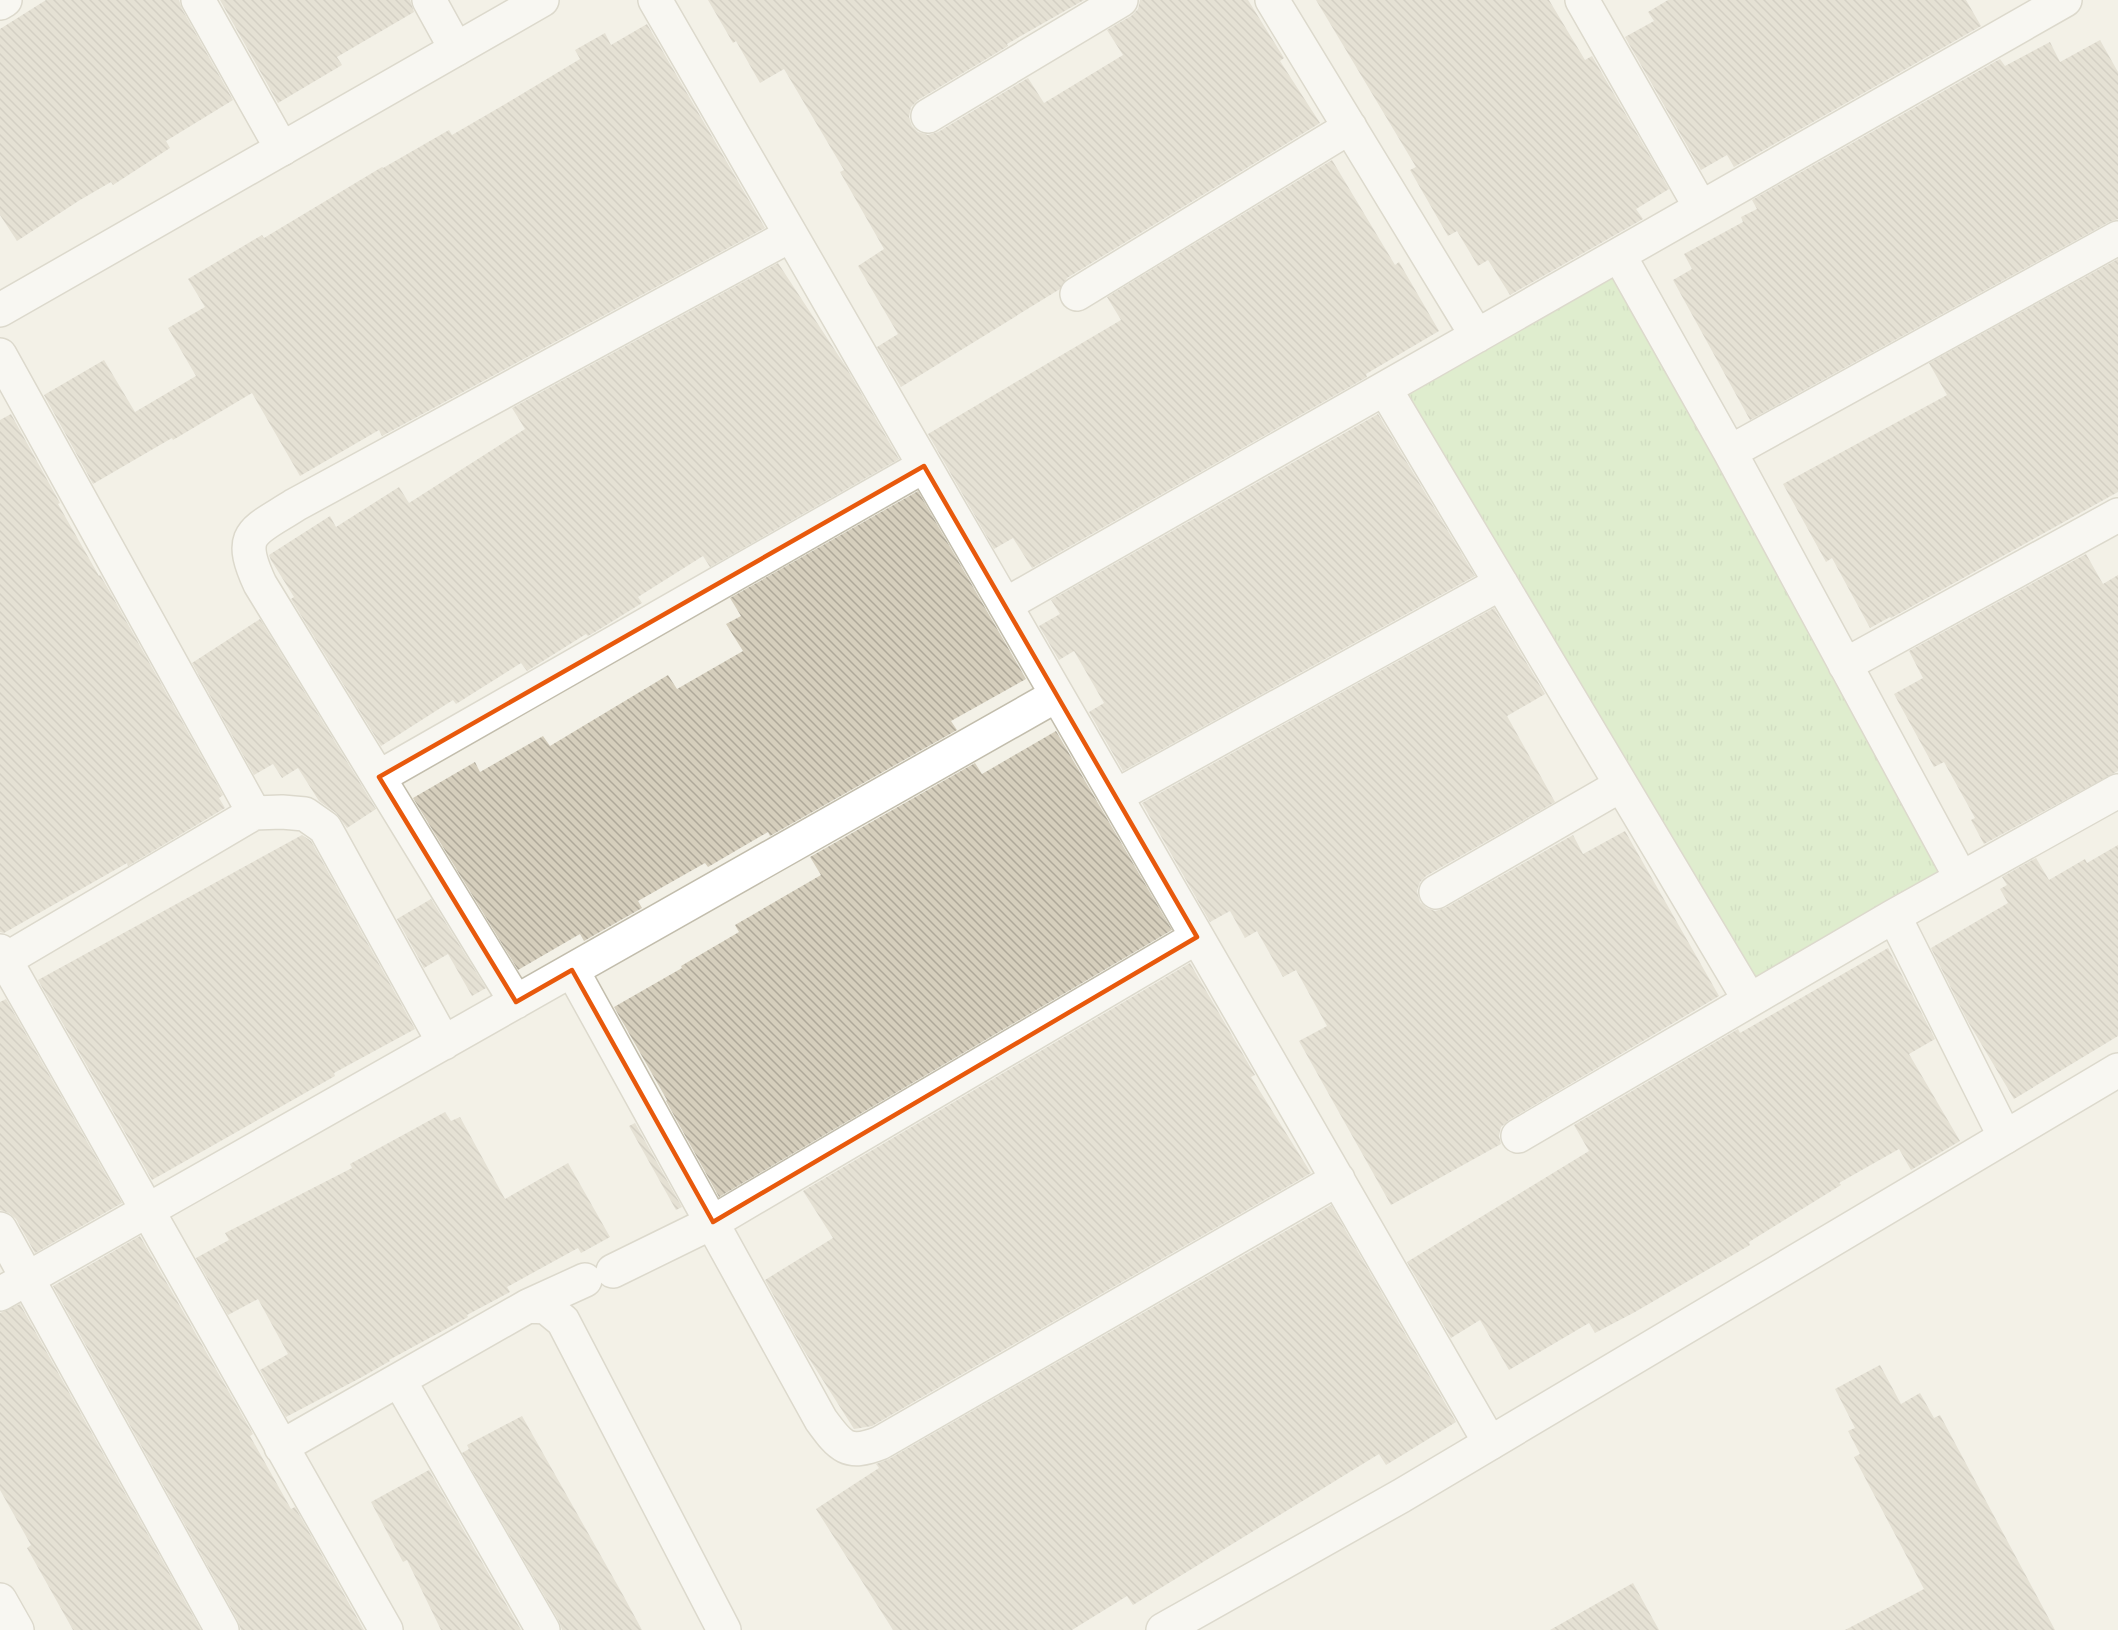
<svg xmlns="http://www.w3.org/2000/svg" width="2118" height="1630" font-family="'IBM Plex Sans',sans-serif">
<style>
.park{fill:url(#park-tufts)}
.building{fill:url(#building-back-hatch)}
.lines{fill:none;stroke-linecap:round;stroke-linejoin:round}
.minor-casing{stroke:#c2bdac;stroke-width:36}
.tertiary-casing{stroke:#c2bdac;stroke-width:36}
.minor{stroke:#fff;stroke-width:33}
.tertiary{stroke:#fff;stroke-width:33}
.marked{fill:none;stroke:#e8590c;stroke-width:4.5;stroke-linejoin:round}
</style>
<defs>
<pattern id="park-tufts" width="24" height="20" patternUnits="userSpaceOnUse" patternTransform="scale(1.5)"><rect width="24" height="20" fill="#c7e8af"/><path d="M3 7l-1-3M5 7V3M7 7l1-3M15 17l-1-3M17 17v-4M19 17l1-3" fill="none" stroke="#acc897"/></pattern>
<pattern id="building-back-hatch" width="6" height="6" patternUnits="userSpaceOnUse" patternTransform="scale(1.5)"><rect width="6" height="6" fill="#d5cebc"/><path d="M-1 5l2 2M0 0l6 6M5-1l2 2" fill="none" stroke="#afa99a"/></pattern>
</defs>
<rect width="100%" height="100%" fill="#f3f1e7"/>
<!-- park -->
<path class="park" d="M 1619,255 L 1961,878 L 1749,999 L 1385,389 Z"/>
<!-- building -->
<path class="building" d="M 46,0 L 179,0 L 182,9 L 233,100 L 166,141 L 170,148 L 113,185 L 111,182 L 80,200 L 17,241 L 0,215 L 0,29 Z
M 220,0 L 410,0 L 414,12 L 337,57 L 342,65 L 278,103 Z
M 708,0 L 1084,0 L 1007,44 L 1008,46 L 918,100 L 911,107 L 909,117 L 912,126 L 918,132 L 928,135 L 938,132 L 1028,78 L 1044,103 L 1123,55 L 1107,30 L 1131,16 L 1138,9 L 1140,0 L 1248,0 L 1284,58 L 1280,61 L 1320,123 L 1067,278 L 1060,289 L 901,387 L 877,347 L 898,334 L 858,266 L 884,249 L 840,172 L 844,170 L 784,69 L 760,83 L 736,41 L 733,43 Z
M 1316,0 L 1549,0 L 1585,60 L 1592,56 L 1669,189 L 1636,209 L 1643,219 L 1510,295 L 1488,260 L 1478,266 L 1457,231 L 1448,236 L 1410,170 L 1416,167 Z
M 1668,0 L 1966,0 L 1981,26 L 1734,167 L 1727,155 L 1701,170 L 1625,37 L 1654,21 L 1648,12 Z
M 647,24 L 765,228 L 382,436 L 379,430 L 300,476 L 252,393 L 173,440 L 172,438 L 93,484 L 44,395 L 104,360 L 135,412 L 196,376 L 168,328 L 205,307 L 188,279 L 262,235 L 264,238 L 382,167 L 383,168 L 449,130 L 452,135 L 512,100 L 580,59 L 575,50 L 605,33 L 611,45 Z
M 2100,40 L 2118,72 L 2118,219 L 2109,222 L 1750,420 L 1673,280 L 1692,269 L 1684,254 L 1743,222 L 1741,217 L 1757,209 L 1752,200 L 2000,59 L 2005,66 L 2050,42 L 2060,62 Z
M 1332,160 L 1395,265 L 1399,262 L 1439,331 L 1366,374 L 1367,377 L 1032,568 L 1013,538 L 994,549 L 928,434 L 1121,320 L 1107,297 Z
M 2118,259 L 2118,492 L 1891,618 L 1890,617 L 1870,628 L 1832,558 L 1826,562 L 1783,484 L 1947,395 L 1929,363 Z
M 778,263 L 846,367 L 899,459 L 710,567 L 703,556 L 638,597 L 642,603 L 600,629 L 588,636 L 586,634 L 527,671 L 521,663 L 456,704 L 453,700 L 381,746 L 291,599 L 294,597 L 271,560 L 269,555 L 330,516 L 336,527 L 399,487 L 409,503 L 525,429 L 512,408 Z
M 11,414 L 60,503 L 58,504 L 99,576 L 100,575 L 110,592 L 223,795 L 219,798 L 225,808 L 128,866 L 127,863 L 4,933 L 0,932 L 0,420 Z
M 1378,414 L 1475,576 L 1123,771 L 1089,712 L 1104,703 L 1074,651 L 1059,660 L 1039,626 L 1060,614 L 1051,600 Z
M 918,491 L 1026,679 L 951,721 L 957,730 L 770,836 L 768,832 L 708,867 L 705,863 L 638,901 L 642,908 L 584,941 L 580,934 L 518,970 L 413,798 L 475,762 L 480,772 L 543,736 L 550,746 L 668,675 L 677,689 L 743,651 L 726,624 L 741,616 L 730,598 Z
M 2086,554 L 2103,584 L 2118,575 L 2118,771 L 1984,844 L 1971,820 L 1975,818 L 1944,762 L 1934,767 L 1894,694 L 1923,678 L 1909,651 Z
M 1494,608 L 1545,694 L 1507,716 L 1555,802 L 1426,876 L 1420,882 L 1417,891 L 1420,902 L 1427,908 L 1435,911 L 1445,908 L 1573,835 L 1583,854 L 1625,831 L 1719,996 L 1509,1120 L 1501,1127 L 1499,1136 L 1501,1144 L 1391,1205 L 1299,1041 L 1327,1026 L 1296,970 L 1283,977 L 1257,931 L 1245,938 L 1230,911 L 1210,922 L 1142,803 Z
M 260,619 L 376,809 L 347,828 L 336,813 L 319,801 L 298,768 L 282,778 L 273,764 L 254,775 L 192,663 Z
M 1056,731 L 1172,930 L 719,1197 L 666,1101 L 667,1100 L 614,1007 L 682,968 L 681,966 L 739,932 L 735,925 L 821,875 L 810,857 L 975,763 L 982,774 Z
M 302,835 L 311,841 L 415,1029 L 334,1073 L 335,1076 L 152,1180 L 38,980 Z
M 2118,845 L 2118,1036 L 2014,1099 L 1967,1020 L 1931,948 L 2008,903 L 2000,889 L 2007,885 L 2002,877 L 2036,858 L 2049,880 L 2085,859 L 2087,863 Z
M 431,899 L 486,988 L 472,996 L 448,954 L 424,968 L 397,919 Z
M 1888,948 L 1935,1039 L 1909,1054 L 1960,1141 L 1911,1170 L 1899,1149 L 1839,1183 L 1841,1185 L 1749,1242 L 1750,1245 L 1635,1312 L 1595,1333 L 1589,1323 L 1509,1370 L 1480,1320 L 1451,1338 L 1407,1262 L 1589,1151 L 1574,1125 L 1738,1029 L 1740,1033 Z
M 1190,963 L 1255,1075 L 1251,1077 L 1311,1173 L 872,1426 L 854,1429 L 803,1349 L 765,1280 L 833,1238 L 803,1191 Z
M 6,999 L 122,1203 L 35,1253 L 16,1219 L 9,1213 L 0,1210 L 0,1002 Z
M 445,1112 L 451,1121 L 460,1117 L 505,1199 L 568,1163 L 610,1237 L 581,1253 L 578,1248 L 507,1287 L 510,1292 L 467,1315 L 468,1317 L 389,1360 L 390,1361 L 362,1377 L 286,1417 L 260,1370 L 288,1354 L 258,1299 L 228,1315 L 196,1258 L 229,1240 L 225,1233 L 352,1168 L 350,1164 Z
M 635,1123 L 682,1207 L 676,1210 L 629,1126 Z
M 1331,1205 L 1456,1422 L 1386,1465 L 1379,1454 L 1133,1605 L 1127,1596 L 1072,1630 L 893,1630 L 816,1509 L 879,1468 L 876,1464 L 889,1459 Z
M 140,1236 L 253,1434 L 250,1436 L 291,1509 L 295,1507 L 364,1630 L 241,1630 L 238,1621 L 53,1286 Z
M 20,1304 L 201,1630 L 73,1630 L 27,1548 L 31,1545 L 0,1490 L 0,1313 Z
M 1880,1365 L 1901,1404 L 1920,1393 L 1934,1418 L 1940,1415 L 2055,1630 L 1845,1630 L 1924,1589 L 1854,1457 L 1860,1454 L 1848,1431 L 1855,1428 L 1835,1389 Z
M 522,1416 L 623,1595 L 642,1630 L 562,1630 L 559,1621 L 462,1453 L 469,1449 L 467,1445 Z
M 429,1470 L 521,1630 L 441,1630 L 407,1560 L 403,1562 L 371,1502 Z
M 1633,1583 L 1659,1630 L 1550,1630 Z"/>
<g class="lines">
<!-- minor casing -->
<g class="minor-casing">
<path id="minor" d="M 198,0 L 282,149
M 429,0 L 456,49
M 655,0 L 1490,1443
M 1272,0 L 1477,336
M 1582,0 L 1701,208
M 0,3 L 5,0
M 928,116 L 1121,0
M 1619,255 L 1730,452 L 1961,878
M 1077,294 L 1350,127
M 0,355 L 254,813
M 1385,389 L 1749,999
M 1730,452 L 2118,238
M 1005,605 L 2065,0
M 1845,665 L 2118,515
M 379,777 L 924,466
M 1116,796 L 1501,583
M 1436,892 L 1621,785
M 1894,916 L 2005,1137
M 0,951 L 386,1630
M 5,960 L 254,813 L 282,812 L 305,814 L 325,828 L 444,1043
M 572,970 L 821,1420 C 840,1446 847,1456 880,1443 L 1338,1179
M 516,1002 L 260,584 C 236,532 253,532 295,505 L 791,235
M 1518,1136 L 1894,916 L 2118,791
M 0,1229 L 222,1630
M 613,1271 L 713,1222 L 1197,937
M 0,1294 L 1057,695
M 528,1306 L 585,1280
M 399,1380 L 543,1630
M 281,1447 L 528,1306 L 546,1307 L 563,1321 L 724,1630"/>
</g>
<!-- tertiary casing -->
<g class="tertiary-casing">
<path id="tertiary" d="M 0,310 L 542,0
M 0,1600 L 17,1630
M 1163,1630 L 1401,1496 L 2118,1070"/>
</g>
<!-- minor -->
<use href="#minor" class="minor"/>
<!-- tertiary -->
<use href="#tertiary" class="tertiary"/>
</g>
<!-- marked area -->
<path d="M0 0H2118V1630H0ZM 924,466 L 1197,937 L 713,1222 L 572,970 L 516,1002 L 379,777 Z" fill="#f3f1e7" fill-opacity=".55" fill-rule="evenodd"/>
<path class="marked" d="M 924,466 L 1197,937 L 713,1222 L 572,970 L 516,1002 L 379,777 Z"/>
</svg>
